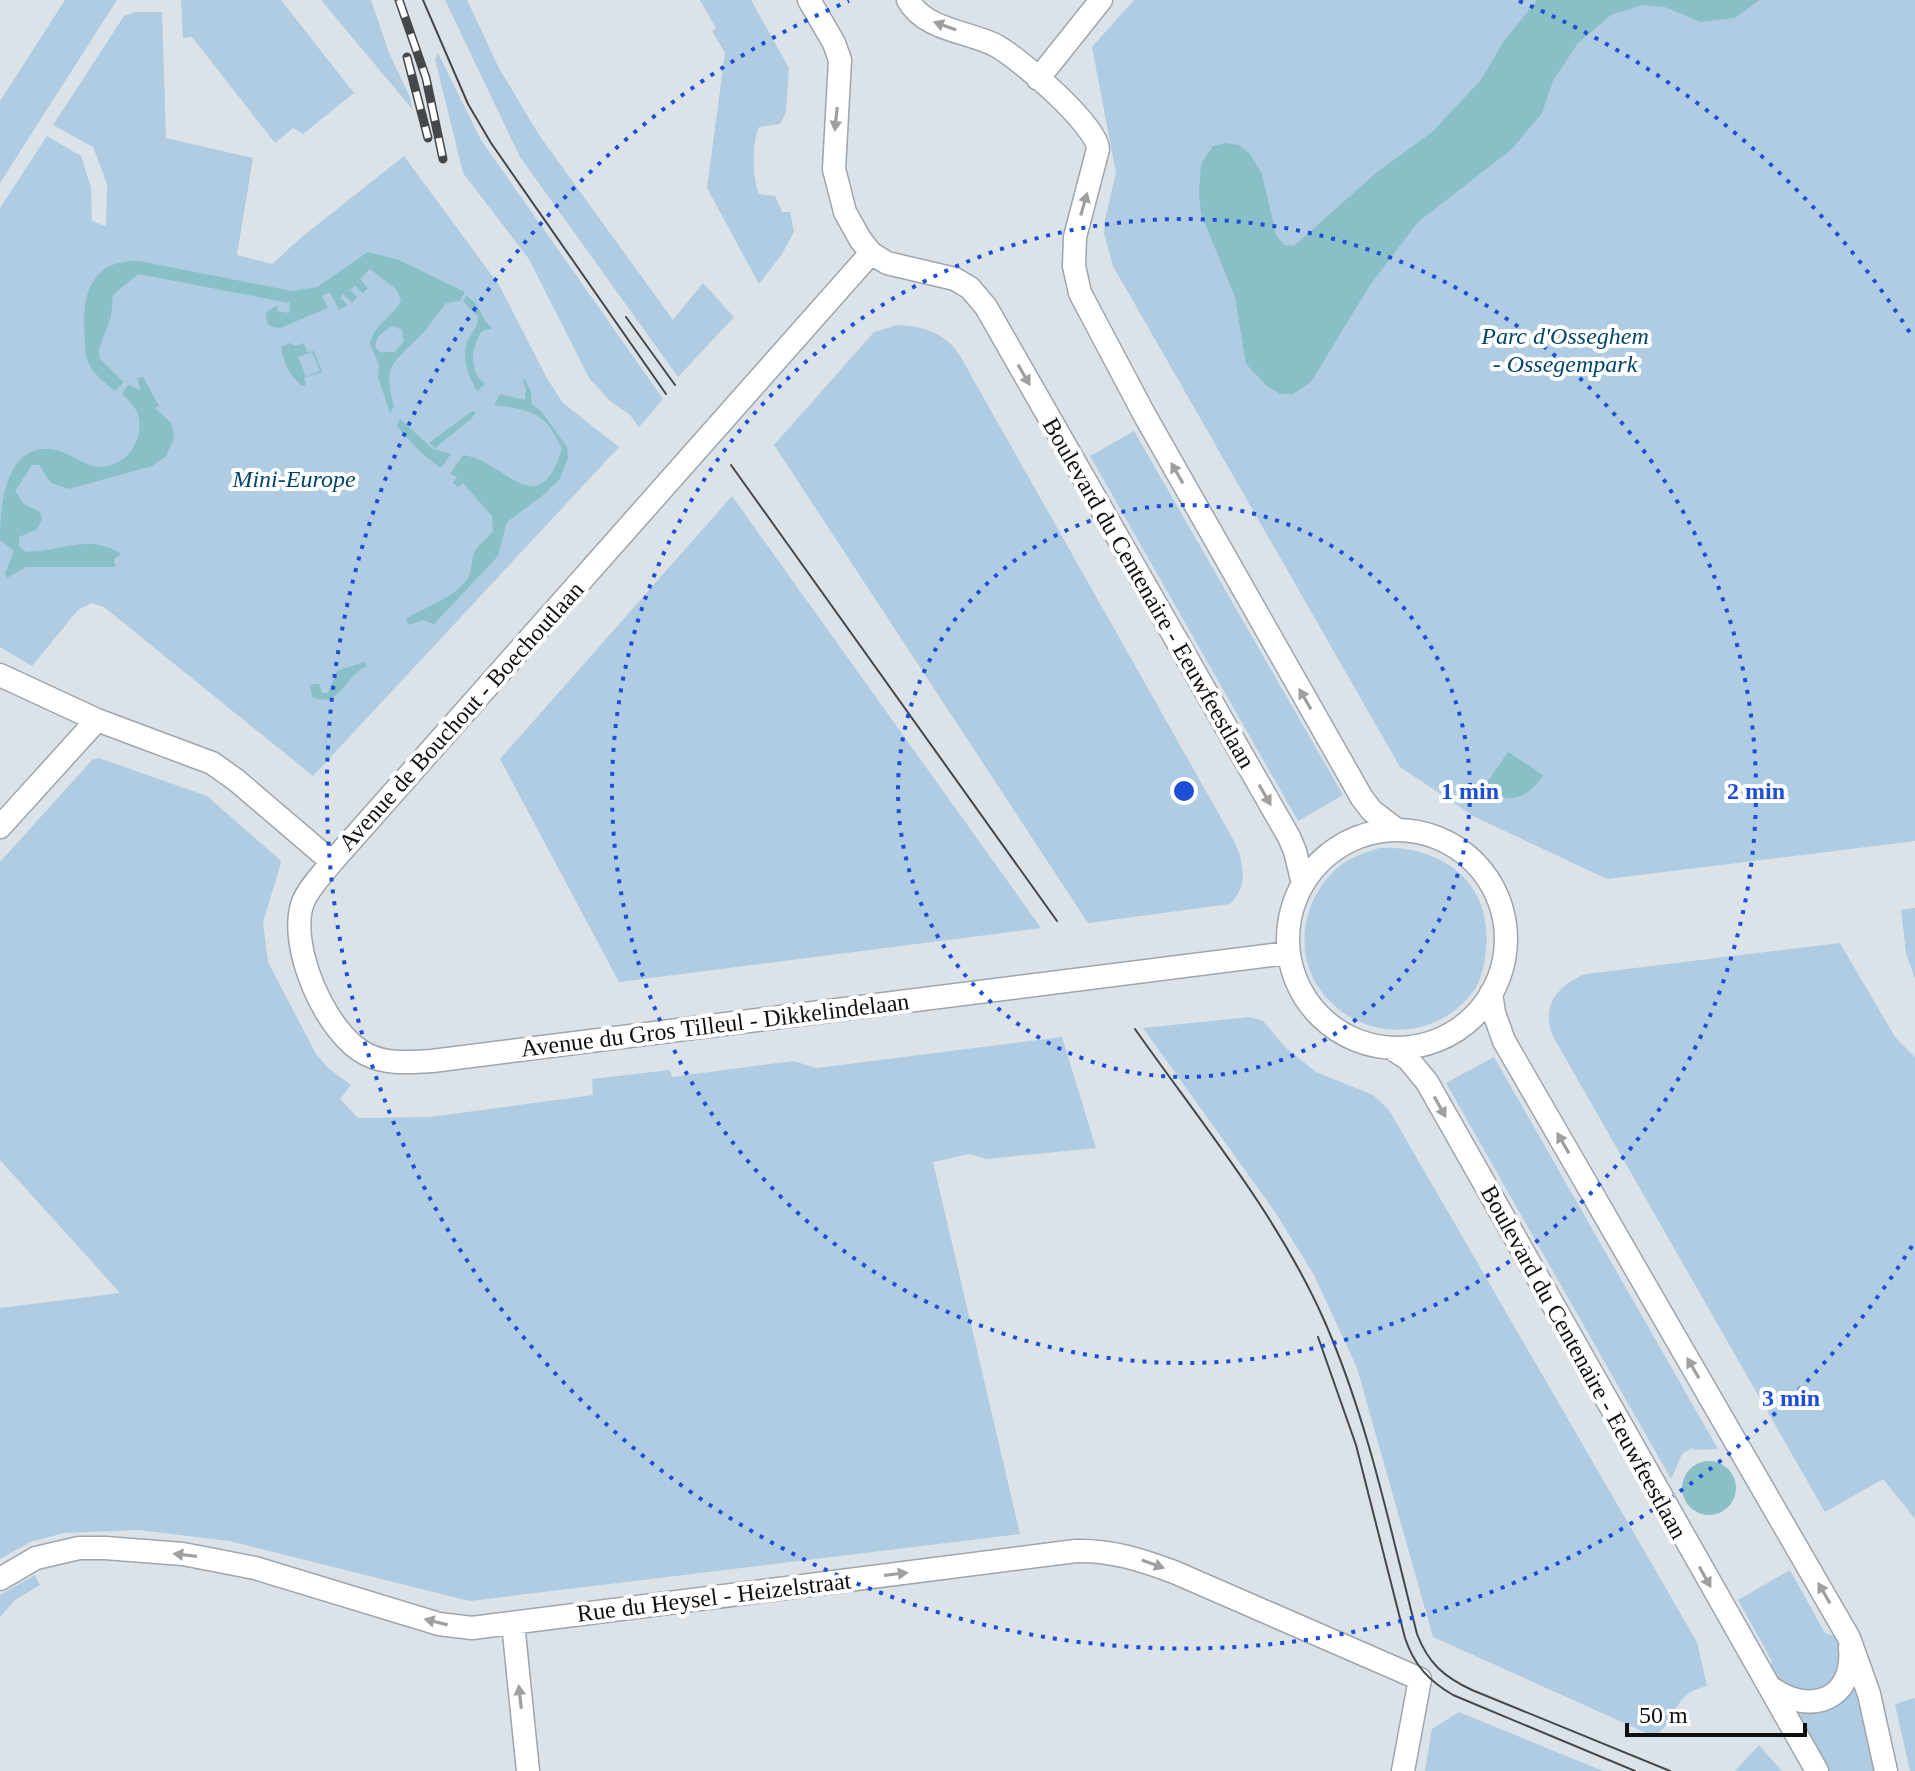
<svg xmlns="http://www.w3.org/2000/svg" width="1915" height="1771" font-family="Georgia,serif">
<style>
.green{fill:#afcce2}
.water{fill:#89bfc7;fill-rule:evenodd}
.lines{fill:none;stroke-linecap:round;stroke-linejoin:round}
.minor-casing{stroke:#9ea5ab;stroke-width:25}
.minor{stroke:#fff;stroke-width:22}
.tram{stroke:#44484b;stroke-width:2}
.rail-casing{stroke:#44484b;stroke-width:9}
.rail{stroke:#fff;stroke-width:6;stroke-dasharray:18;stroke-linecap:butt}
.oneway{fill:#9e9fa0}
.ring{fill:none;stroke:#1d4ed8;stroke-width:4;stroke-dasharray:4 8}
.labels{text-anchor:middle;dominant-baseline:central;stroke-width:8;stroke-linejoin:round;paint-order:stroke}
.park-label{font-size:24px;font-style:italic;fill:#02456b;stroke:#fff}
.street-label{font-size:24px;fill:#0d0f11;stroke:#fff}
.centre{fill:#1d4ed8;stroke:#fff;stroke-width:4}
.ring-label{font-size:24px;text-anchor:middle;font-weight:bold;fill:#1d4ed8;stroke:#fff;stroke-width:8;stroke-linejoin:round;paint-order:stroke}
</style>
<rect width="100%" height="100%" fill="#dbe3e9"/>
<!-- green -->
<path class="green" d="M 65,0 L 117,0 L 0,183 L 0,101 Z
M 181,0 L 281,0 L 354,93 L 303,134 L 293,128 L 275,143 L 192,37 L 183,38 Z
M 321,0 L 371,0 L 389,53 L 409,95 L 413,110 Z
M 445,0 L 467,0 L 499,68 L 539,135 L 673,320 L 703,283 L 734,317 L 678,377 L 520,157 Z
M 700,0 L 751,0 L 789,68 L 786,112 L 780,124 L 759,127 C 752,144 752,177 759,194 L 775,196 L 782,212 L 790,212 L 794,232 L 782,254 L 759,284 L 707,188 L 725,53 L 712,31 L 716,28 Z
M 1134,0 L 1915,0 L 1915,841 L 1607,879 L 1475,817 L 1400,767 L 1113,266 L 1104,233 L 1105,219 L 1116,173 L 1092,47 Z
M 135,12 L 162,12 L 166,138 L 253,158 L 237,255 L 272,264 L 303,236 L 404,156 L 499,285 L 548,380 L 563,403 L 619,447 L 313,776 L 104,607 L 91,603 L 78,610 L 32,666 L 0,647 L 0,208 L 47,136 L 81,156 L 91,187 L 92,221 L 106,226 L 107,184 L 93,147 L 53,125 L 124,16 Z
M 438,53 L 481,140 L 663,399 L 639,427 L 629,414 L 610,401 L 589,378 L 529,259 L 463,173 L 435,59 Z
M 897,325 C 922,326 944,332 959,354 L 1233,839 C 1244,861 1249,886 1230,904 L 1088,923 L 774,445 L 874,332 Z
M 1134,431 L 1343,795 L 1298,821 L 1090,456 Z
M 732,496 L 1041,928 L 619,982 L 500,759 Z
M 99,758 L 207,796 L 280,860 L 281,863 L 263,922 L 268,962 L 316,1054 L 328,1068 L 351,1085 L 340,1099 L 358,1118 L 430,1117 L 593,1095 L 592,1079 L 670,1070 L 672,1077 L 793,1061 L 817,1068 L 1062,1037 L 1096,1148 L 987,1159 L 969,1154 L 933,1162 L 1020,1534 L 470,1601 L 230,1541 L 138,1530 L 64,1533 L 30,1542 L 0,1559 L 0,1308 L 120,1293 L 0,1160 L 0,862 L 93,759 Z
M 1379,848 C 1441,845 1493,882 1486,949 C 1485,962 1482,978 1475,989 C 1435,1046 1353,1042 1317,985 C 1294,949 1304,898 1336,869 C 1348,858 1364,853 1379,848 Z
M 1915,908 L 1915,979 L 1906,953 L 1901,910 Z
M 1840,943 L 1895,1037 L 1915,1057 L 1915,1519 L 1883,1479 L 1825,1512 L 1555,1040 C 1539,1009 1556,985 1586,974 Z
M 1250,1017 L 1263,1021 L 1286,1048 L 1316,1072 L 1373,1095 L 1389,1110 L 1697,1642 L 1707,1686 C 1701,1688 1693,1690 1688,1694 C 1672,1706 1670,1730 1653,1736 L 1433,1637 L 1357,1368 L 1314,1275 L 1275,1212 L 1143,1028 Z
M 1494,1057 L 1718,1449 L 1694,1450 L 1692,1448 L 1682,1454 L 1671,1479 L 1446,1083 Z
M 1790,1570 L 1825,1633 L 1837,1637 C 1848,1672 1834,1685 1802,1694 L 1769,1675 L 1772,1661 L 1738,1600 Z
M 35,1575 L 40,1585 L 15,1600 L 0,1617 L 0,1595 Z
M 1853,1685 L 1857,1688 L 1877,1771 L 1827,1771 L 1795,1712 L 1812,1711 Z
M 1915,1698 L 1915,1771 L 1910,1771 L 1895,1704 Z
M 1459,1712 L 1603,1771 L 1425,1771 L 1432,1729 Z
M 1759,1745 L 1782,1771 L 1735,1771 Z"/>
<!-- water -->
<path class="water" d="M 1537,0 L 1759,0 L 1735,18 L 1700,22 L 1665,7 L 1642,5 L 1611,15 L 1578,43 L 1553,81 L 1542,113 L 1512,149 L 1418,222 L 1370,285 L 1311,382 L 1293,394 L 1280,394 L 1267,386 L 1246,364 L 1235,297 L 1201,214 L 1199,193 L 1201,164 L 1213,146 L 1225,143 L 1239,145 L 1250,154 L 1262,174 L 1276,235 L 1284,245 L 1294,246 L 1376,173 L 1432,132 L 1481,80 L 1504,41 Z
M 368,252 L 399,260 L 465,292 L 460,301 L 446,303 C 438,313 431,324 422,334 C 394,364 382,362 394,406 L 390,413 L 378,377 L 379,364 L 370,344 C 373,325 392,318 401,301 L 397,290 L 370,269 L 360,279 L 368,288 L 363,293 L 355,286 L 350,290 L 357,297 L 352,303 L 343,294 L 340,298 L 348,305 L 339,310 L 330,292 L 322,296 L 328,308 L 280,328 L 272,327 L 267,323 L 266,312 L 278,305 L 277,311 L 289,313 L 290,303 L 138,274 L 113,295 L 111,317 L 99,349 L 100,359 L 124,382 L 115,391 C 106,383 94,375 89,364 C 84,353 85,339 84,327 C 83,289 95,259 139,261 L 292,291 L 317,287 ZM 393,326 L 402,330 L 404,341 L 395,352 L 380,352 L 375,347 C 376,336 384,330 393,326 Z
M 466,296 C 482,304 480,320 491,326 L 491,329 L 482,331 C 471,347 468,371 485,384 L 477,391 C 469,377 460,357 468,340 C 472,331 478,328 478,317 L 463,301 Z
M 290,343 L 295,346 L 304,343 L 307,352 L 314,351 L 322,372 L 304,378 L 306,385 L 302,386 C 289,375 284,364 281,347 ZM 312,352 L 320,371 L 306,377 L 298,357 Z
M 143,377 L 159,406 L 155,408 L 172,424 L 174,439 L 166,456 L 152,466 L 69,489 L 51,483 L 39,465 L 32,465 L 15,491 L 24,504 L 40,512 L 42,520 L 37,529 L 19,537 L 19,546 L 26,552 C 60,552 90,533 121,554 L 114,559 L 115,567 L 26,567 L 7,578 L 5,573 L 14,551 L 0,540 C 0,506 5,440 56,450 C 72,454 85,467 102,467 C 126,466 143,441 139,419 C 138,409 129,401 122,394 L 128,385 L 141,390 L 137,378 Z
M 523,379 L 525,379 L 531,392 L 532,405 L 541,411 L 567,447 L 568,458 L 559,480 L 542,496 L 507,522 L 498,556 L 434,624 L 423,620 L 408,625 L 406,619 C 425,607 450,600 466,581 C 473,572 470,561 475,551 C 479,543 488,539 493,531 L 492,516 L 463,483 L 459,487 L 453,483 L 457,477 L 450,474 L 463,455 C 505,460 538,526 562,449 C 547,413 531,410 494,405 L 500,394 L 525,400 L 526,389 Z
M 472,411 L 476,412 L 472,418 L 435,448 L 429,443 Z
M 400,419 L 433,449 L 451,454 L 441,468 C 424,456 410,443 397,426 Z
M 364,662 L 367,666 C 345,675 340,710 312,697 L 310,686 L 313,684 L 319,684 L 322,693 L 328,693 L 337,671 Z
M 1508,752 L 1543,775 C 1529,799 1504,807 1485,785 Z
M1682 1488a27 27 0 1 1 54 0a27 27 0 1 1-54 0Z"/>
<g class="lines">
<!-- minor casing -->
<g class="minor-casing">
<path id="minor" d="M 809,0 L 834,43 L 840,60 L 834,169 L 845,212 L 860,239 L 871,253 L 887,263 L 955,279 L 970,288 L 986,307 L 1289,837 L 1295,851 L 1303,884
M 908,0 C 925,30 966,31 995,45 C 1018,57 1097,125 1098,149 L 1075,237 L 1074,266 L 1080,293 L 1144,414 L 1362,798 L 1372,811 L 1397,830
M 1038,79 L 1101,0
M 871,253 L 332,862 C 322,875 309,887 303,902 C 287,945 326,1034 366,1054 C 387,1065 409,1062 432,1061 L 1288,953
M 0,675 L 97,720 L 212,763 L 236,780 L 332,862
M 0,827 L 97,720
M1288 939a109 109 0 1 1 218 0a109 109 0 1 1-218 0Z
M 1491,993 L 1494,1013 L 1504,1041 L 1849,1638 L 1869,1694 L 1886,1771
M 1391,1048 L 1408,1059 L 1427,1082 L 1817,1771
M 0,1579 L 36,1558 L 79,1548 L 105,1548 L 183,1554 L 255,1568 L 439,1624 L 472,1628 L 1076,1551 C 1111,1550 1142,1560 1174,1572 L 1420,1679 L 1403,1771
M 513,1623 L 528,1771
M 1770,1687 C 1809,1716 1855,1701 1850,1647"/>
</g>
<!-- minor -->
<use href="#minor" class="minor"/>
<!-- tram -->
<path class="tram" d="M 423,0 L 468,104 L 491,143 L 666,394
M 626,317 L 675,385
M 731,465 L 1057,921
M 1135,1029 C 1201,1123 1277,1214 1324,1320 C 1368,1420 1390,1528 1417,1634 C 1428,1663 1444,1677 1472,1690 L 1670,1771
M 1318,1337 L 1356,1445 L 1405,1638 C 1414,1665 1429,1681 1453,1695 L 1635,1771"/>
<!-- rail casing -->
<g class="rail-casing">
<path id="rail" d="M 399,0 L 426,78 L 443,159
M 407,57 L 428,138"/>
</g>
<!-- rail -->
<use href="#rail" class="rail"/>
</g>
<!-- one-way arrows -->
<defs><path id="oneway-solid" d="M-6-.8H1V-3.2L6.5 0L1 3.2V.8H-6Z" transform="scale(2)"/></defs>
<g class="oneway">
<use href="#oneway-solid" transform="translate(945 26) rotate(-160)"/>
<use href="#oneway-solid" transform="translate(836 119) rotate(96)"/>
<use href="#oneway-solid" transform="translate(1084 204) rotate(-74)"/>
<use href="#oneway-solid" transform="translate(1024 375) rotate(60)"/>
<use href="#oneway-solid" transform="translate(1177 473) rotate(-120)"/>
<use href="#oneway-solid" transform="translate(1305 699) rotate(-120)"/>
<use href="#oneway-solid" transform="translate(1265 795) rotate(60)"/>
<use href="#oneway-solid" transform="translate(1440 1107) rotate(61)"/>
<use href="#oneway-solid" transform="translate(1563 1143) rotate(-120)"/>
<use href="#oneway-solid" transform="translate(1693 1368) rotate(-120)"/>
<use href="#oneway-solid" transform="translate(185 1555) rotate(-173)"/>
<use href="#oneway-solid" transform="translate(1153 1564) rotate(20)"/>
<use href="#oneway-solid" transform="translate(896 1574) rotate(-7)"/>
<use href="#oneway-solid" transform="translate(1705 1577) rotate(61)"/>
<use href="#oneway-solid" transform="translate(1824 1593) rotate(-120)"/>
<use href="#oneway-solid" transform="translate(436 1622) rotate(-166)"/>
<use href="#oneway-solid" transform="translate(520 1697) rotate(-96)"/>
</g>
<!-- distance rings -->
<g class="ring">
<circle cx="1184" cy="791" r="286"/>
<circle cx="1184" cy="791" r="572"/>
<path d="M1912 1246A858 858 0 1 1 849 1M1519 1A858 858 0 0 1 1912 336"/>
</g>
<g class="labels">
<!-- park labels -->
<g class="park-label">
<text x="1565" y="336">Parc d'Osseghem<tspan x="1565" dy="28">- Ossegempark</tspan></text>
<text x="294" y="479">Mini-Europe</text>
</g>
<!-- street labels -->
<g class="street-label">
<text transform="translate(1149 593) rotate(60)">Boulevard du Centenaire - Eeuwfeestlaan</text>
<text transform="translate(461 716) rotate(-48)">Avenue de Bouchout - Boechoutlaan</text>
<text transform="translate(715 1025) rotate(-7)">Avenue du Gros Tilleul - Dikkelindelaan</text>
<text transform="translate(1584 1362) rotate(61)">Boulevard du Centenaire - Eeuwfeestlaan</text>
<text transform="translate(714 1597) rotate(-7)">Rue du Heysel - Heizelstraat</text>
</g>
</g>
<circle cx="1184" cy="791" r="12" class="centre"/>
<g class="ring-label">
<text x="1470" y="799">1 min</text>
<text x="1756" y="799">2 min</text>
<text x="1791" y="1406">3 min</text>
</g>
<!-- scale -->
<path d="M1627 1723v12h178v-12" fill="none" stroke="#0d0f11" stroke-width="4"/>
<text x="1639" y="1723" font-size="24" fill="#0d0f11" stroke="#ffffff" stroke-width="6" paint-order="stroke">50 m</text>
</svg>
